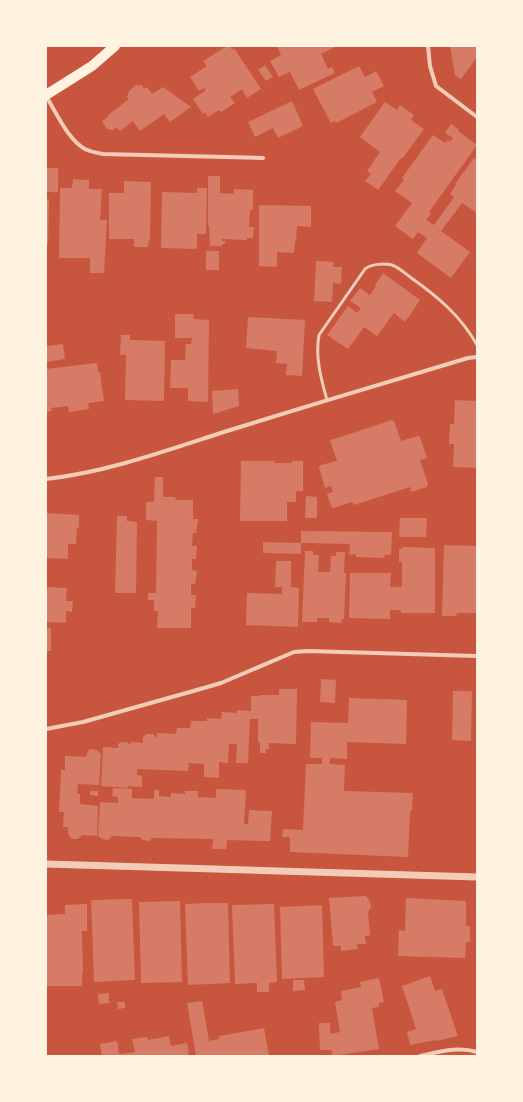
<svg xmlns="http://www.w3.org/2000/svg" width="523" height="1102" font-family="'Exo 2',sans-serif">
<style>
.building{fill:#d67c66}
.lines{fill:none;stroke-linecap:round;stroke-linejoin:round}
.service{stroke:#f1ccb7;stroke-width:3}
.minor{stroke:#f1ccb7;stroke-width:4}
.tertiary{stroke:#f1ccb7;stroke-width:7}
.primary{stroke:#fff3e0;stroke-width:10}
</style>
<rect width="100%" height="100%" fill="#c8553d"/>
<!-- building -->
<path class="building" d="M 227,46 L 230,46 L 232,50 L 234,48 L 261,89 L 247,98 L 242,89 L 230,97 L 235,103 L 221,112 L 219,110 L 208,117 L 205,112 L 203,114 L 193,99 L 206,90 L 204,88 L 199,91 L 190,77 L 207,66 L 203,61 Z
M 277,46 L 337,46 L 321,54 L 328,69 L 332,67 L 335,73 L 299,90 L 290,72 L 279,77 L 270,61 L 281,55 Z
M 450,46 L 477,47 L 477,57 L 461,79 L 455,75 Z
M 265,65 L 273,77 L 266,81 L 258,70 Z
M 359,66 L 365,77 L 376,71 L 384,86 L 372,92 L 377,102 L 336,123 L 335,121 L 331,123 L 313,89 Z
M 136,85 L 142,85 L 144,89 L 147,87 L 152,94 L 163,87 L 191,107 L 170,122 L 164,114 L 140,131 L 133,121 L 120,131 L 117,127 L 113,130 L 107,129 L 102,121 L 109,116 L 108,115 L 129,99 L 127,97 L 129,91 Z
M 292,101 L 303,126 L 278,138 L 273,128 L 255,137 L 248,122 Z
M 385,102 L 397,110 L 400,105 L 414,115 L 411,120 L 424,129 L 402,159 L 401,158 L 378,190 L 365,181 L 371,174 L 367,171 L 380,152 L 360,137 Z
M 451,124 L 459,130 L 458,131 L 477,145 L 429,212 L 431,214 L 426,220 L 434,225 L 454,197 L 450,194 L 456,185 L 455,184 L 474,158 L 477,160 L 477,213 L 462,203 L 441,231 L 470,252 L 451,278 L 417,253 L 427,238 L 418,232 L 413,239 L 395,226 L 412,203 L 395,191 L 404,180 L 402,178 L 433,135 L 445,143 L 448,140 L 450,142 L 453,138 L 445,133 Z
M 46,168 L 58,168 L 58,192 L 47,192 Z
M 208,176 L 220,176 L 220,193 L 234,194 L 234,189 L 253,190 L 253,210 L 250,210 L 249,227 L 254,227 L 253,238 L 247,238 L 247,240 L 222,239 L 222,241 L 225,241 L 225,244 L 222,244 L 222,246 L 210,246 L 209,226 L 208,226 Z
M 73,179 L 89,180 L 89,189 L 102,189 L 100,220 L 107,220 L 104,273 L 90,273 L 90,258 L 59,258 L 60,188 L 72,188 Z
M 124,181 L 151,182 L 150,239 L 149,239 L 148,247 L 134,247 L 134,239 L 109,239 L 109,193 L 124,193 Z
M 197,188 L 207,188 L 206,234 L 197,234 L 197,249 L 161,248 L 162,192 L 197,193 Z
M 46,199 L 49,199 L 48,245 L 46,245 Z
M 259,205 L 311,206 L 311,227 L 297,226 L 296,241 L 295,241 L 294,253 L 277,252 L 277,267 L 259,266 Z
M 206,251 L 219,251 L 219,270 L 206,270 Z
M 316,261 L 334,262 L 333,267 L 342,267 L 341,284 L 333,283 L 332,302 L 314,301 Z
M 383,273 L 420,300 L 405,322 L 394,313 L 377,336 L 364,327 L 348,349 L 327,335 L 348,306 L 357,313 L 361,308 L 350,301 L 360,288 L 370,295 L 376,286 L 375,285 Z
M 175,314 L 194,314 L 193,319 L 209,320 L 208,402 L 188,401 L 188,388 L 170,388 L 171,360 L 185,360 L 186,344 L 191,344 L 192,338 L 175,338 Z
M 248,317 L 305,320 L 302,376 L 286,375 L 287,364 L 276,363 L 277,351 L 246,348 Z
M 121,335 L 130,335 L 130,340 L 165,341 L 164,401 L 125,400 L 126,355 L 120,355 Z
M 63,344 L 65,359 L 46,362 L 46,346 Z
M 97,363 L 98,372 L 100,372 L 104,401 L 88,403 L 89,409 L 69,412 L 68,406 L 51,408 L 52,411 L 46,412 L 46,369 Z
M 238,389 L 239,406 L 213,414 L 212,391 Z
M 455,400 L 477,401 L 477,468 L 453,467 L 454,444 L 449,444 L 450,424 L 454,424 Z
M 392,420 L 394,421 L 401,441 L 418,436 L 420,437 L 427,458 L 420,460 L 428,484 L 427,487 L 411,492 L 410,487 L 354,505 L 352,502 L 333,508 L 331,506 L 327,494 L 333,492 L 331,486 L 325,488 L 319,467 L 321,465 L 337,461 L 330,441 L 331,440 Z
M 241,461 L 274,461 L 274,463 L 292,463 L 292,461 L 303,461 L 303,491 L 296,491 L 296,502 L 287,502 L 287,521 L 240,521 Z
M 155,477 L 163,477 L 163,497 L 175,497 L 176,500 L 193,500 L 193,519 L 198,519 L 196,533 L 193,533 L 192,546 L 197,546 L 196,559 L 192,559 L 192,570 L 197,571 L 195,584 L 191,584 L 191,595 L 196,595 L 195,608 L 191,608 L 191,628 L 157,628 L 158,611 L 154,611 L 154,600 L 148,600 L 148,593 L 156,593 L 157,521 L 146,520 L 146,502 L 154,502 Z
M 306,496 L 317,497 L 317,518 L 305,518 Z
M 46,513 L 79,515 L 79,528 L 77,527 L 76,544 L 68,544 L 68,559 L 46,558 Z
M 117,516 L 127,516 L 127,521 L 137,522 L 136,593 L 115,593 Z
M 400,518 L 427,518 L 426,537 L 399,537 Z
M 301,531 L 392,532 L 391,555 L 384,555 L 385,558 L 356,557 L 356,554 L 349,555 L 350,544 L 301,543 Z
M 263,542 L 301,543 L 301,554 L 263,553 Z
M 444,545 L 477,546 L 477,613 L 457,613 L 456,616 L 442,616 Z
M 402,547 L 435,548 L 435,613 L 401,613 L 401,610 L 390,610 L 390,619 L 349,618 L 350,573 L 391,573 L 390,587 L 402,587 L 402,562 L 399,562 L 399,549 L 402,549 Z
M 305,551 L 313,551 L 313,555 L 319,555 L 318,572 L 330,572 L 331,556 L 336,556 L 336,552 L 345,552 L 344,573 L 346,573 L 344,619 L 342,619 L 341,623 L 329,622 L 329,618 L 317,618 L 317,622 L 302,622 Z
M 276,561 L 291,561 L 291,587 L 299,588 L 298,627 L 246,625 L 247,593 L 282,594 L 282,587 L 275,587 Z
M 46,587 L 67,588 L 66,601 L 73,601 L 72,612 L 66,611 L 66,623 L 46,622 Z
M 46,627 L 51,628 L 51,651 L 46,651 Z
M 321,679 L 336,680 L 335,703 L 320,702 Z
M 279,689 L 297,689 L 296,744 L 269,743 L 269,749 L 266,749 L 266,753 L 260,753 L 260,743 L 258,742 L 258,719 L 250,719 L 248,763 L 236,763 L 237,744 L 229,744 L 228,763 L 219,762 L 219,778 L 204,777 L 204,764 L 189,763 L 188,771 L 137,769 L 137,775 L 142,776 L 142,787 L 128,786 L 128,788 L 101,786 L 103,747 L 118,748 L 118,744 L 121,742 L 127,742 L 130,745 L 131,742 L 143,743 L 143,737 L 147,734 L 153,734 L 157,738 L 157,733 L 176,734 L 177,728 L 190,728 L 191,721 L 207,721 L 207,718 L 221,719 L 222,712 L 237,713 L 237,710 L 251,711 L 251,696 L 259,696 L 259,695 L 279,695 Z
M 453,691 L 472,691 L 471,741 L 452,740 Z
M 349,698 L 407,700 L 406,744 L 347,742 L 347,759 L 330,758 L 330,764 L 345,765 L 344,791 L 413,793 L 412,810 L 410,811 L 408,857 L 290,852 L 290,837 L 282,837 L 283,829 L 303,830 L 306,764 L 322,764 L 322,758 L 310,758 L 311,722 L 348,723 Z
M 90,749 L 97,750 L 101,754 L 99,785 L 78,784 L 77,794 L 80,794 L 80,804 L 98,806 L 97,836 L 82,835 L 78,839 L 72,839 L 68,834 L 68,827 L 63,827 L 64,812 L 59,812 L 61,770 L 65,770 L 65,756 L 86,757 L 87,753 Z
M 113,788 L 132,789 L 132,798 L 154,799 L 154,790 L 159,790 L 159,796 L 171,797 L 171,793 L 185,794 L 185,791 L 198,791 L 198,797 L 216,798 L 216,789 L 246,790 L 244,824 L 248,824 L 249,810 L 272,811 L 270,841 L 227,840 L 226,849 L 212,849 L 213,839 L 152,838 L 150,841 L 142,840 L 140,837 L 112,836 L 109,840 L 102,839 L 98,836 L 100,802 L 118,803 L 118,797 L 112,796 Z
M 90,791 L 98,791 L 98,796 L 90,795 Z
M 366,896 L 370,902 L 371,907 L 368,912 L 370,935 L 365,936 L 366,944 L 357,944 L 358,949 L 341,951 L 341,946 L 333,946 L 329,898 Z
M 406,898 L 466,901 L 466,926 L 470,926 L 470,942 L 466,942 L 465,958 L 398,956 L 399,930 L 405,931 Z
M 132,899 L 135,980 L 94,982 L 91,900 Z
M 180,901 L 182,982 L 141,983 L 139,902 Z
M 206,903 L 228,903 L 230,983 L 188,985 L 185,904 Z
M 87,904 L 87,931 L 82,931 L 83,974 L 82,974 L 82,986 L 46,986 L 46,915 L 65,914 L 65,905 Z
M 274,904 L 277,982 L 269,983 L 269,992 L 257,992 L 257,983 L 235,984 L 232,905 Z
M 322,905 L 324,977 L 282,979 L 280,907 Z
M 430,976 L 435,991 L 442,989 L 458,1036 L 437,1041 L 436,1040 L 410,1045 L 407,1032 L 416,1029 L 402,986 Z
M 379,978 L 384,1002 L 379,1003 L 379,1007 L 372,1008 L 379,1049 L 333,1056 L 331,1050 L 320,1050 L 319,1023 L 330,1023 L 330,1034 L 340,1032 L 335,1002 L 342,1000 L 341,991 L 361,987 L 360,982 Z
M 293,980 L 304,980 L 305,990 L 293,991 Z
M 109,993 L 109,1003 L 99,1004 L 98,994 Z
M 202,1001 L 209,1041 L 219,1039 L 219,1036 L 264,1028 L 269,1056 L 196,1056 L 187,1003 Z
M 117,1002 L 125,1002 L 125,1008 L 118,1009 Z
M 169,1036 L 171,1046 L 187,1043 L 189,1056 L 102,1056 L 100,1044 L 117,1041 L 119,1054 L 129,1053 L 135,1052 L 132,1039 L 147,1037 L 148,1040 Z"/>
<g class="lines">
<!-- service -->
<path class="service" d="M 327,400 C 321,379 315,357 319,335 L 365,269 C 371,264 384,263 392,265 C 398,267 405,273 410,277 C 437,296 461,316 477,345"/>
<!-- minor -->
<path class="minor" d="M 428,46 L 430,66 L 436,86 L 477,117
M 46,96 C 56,112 68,140 85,149 C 91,152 97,153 103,154 L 263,158
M 46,479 C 108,472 168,450 227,431 C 307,406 388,382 468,358 L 477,357
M 46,729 L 83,722 L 204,688 L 221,683 L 294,652 L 307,651 L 477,656
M 420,1056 C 439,1052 458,1046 477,1052"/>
<!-- tertiary -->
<path class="tertiary" d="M 46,864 L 477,877"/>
<!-- primary -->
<path class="primary" d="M 46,95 L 92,66 L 115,46"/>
</g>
<!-- border -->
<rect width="523" height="1102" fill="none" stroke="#fff3e0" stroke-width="94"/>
</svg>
